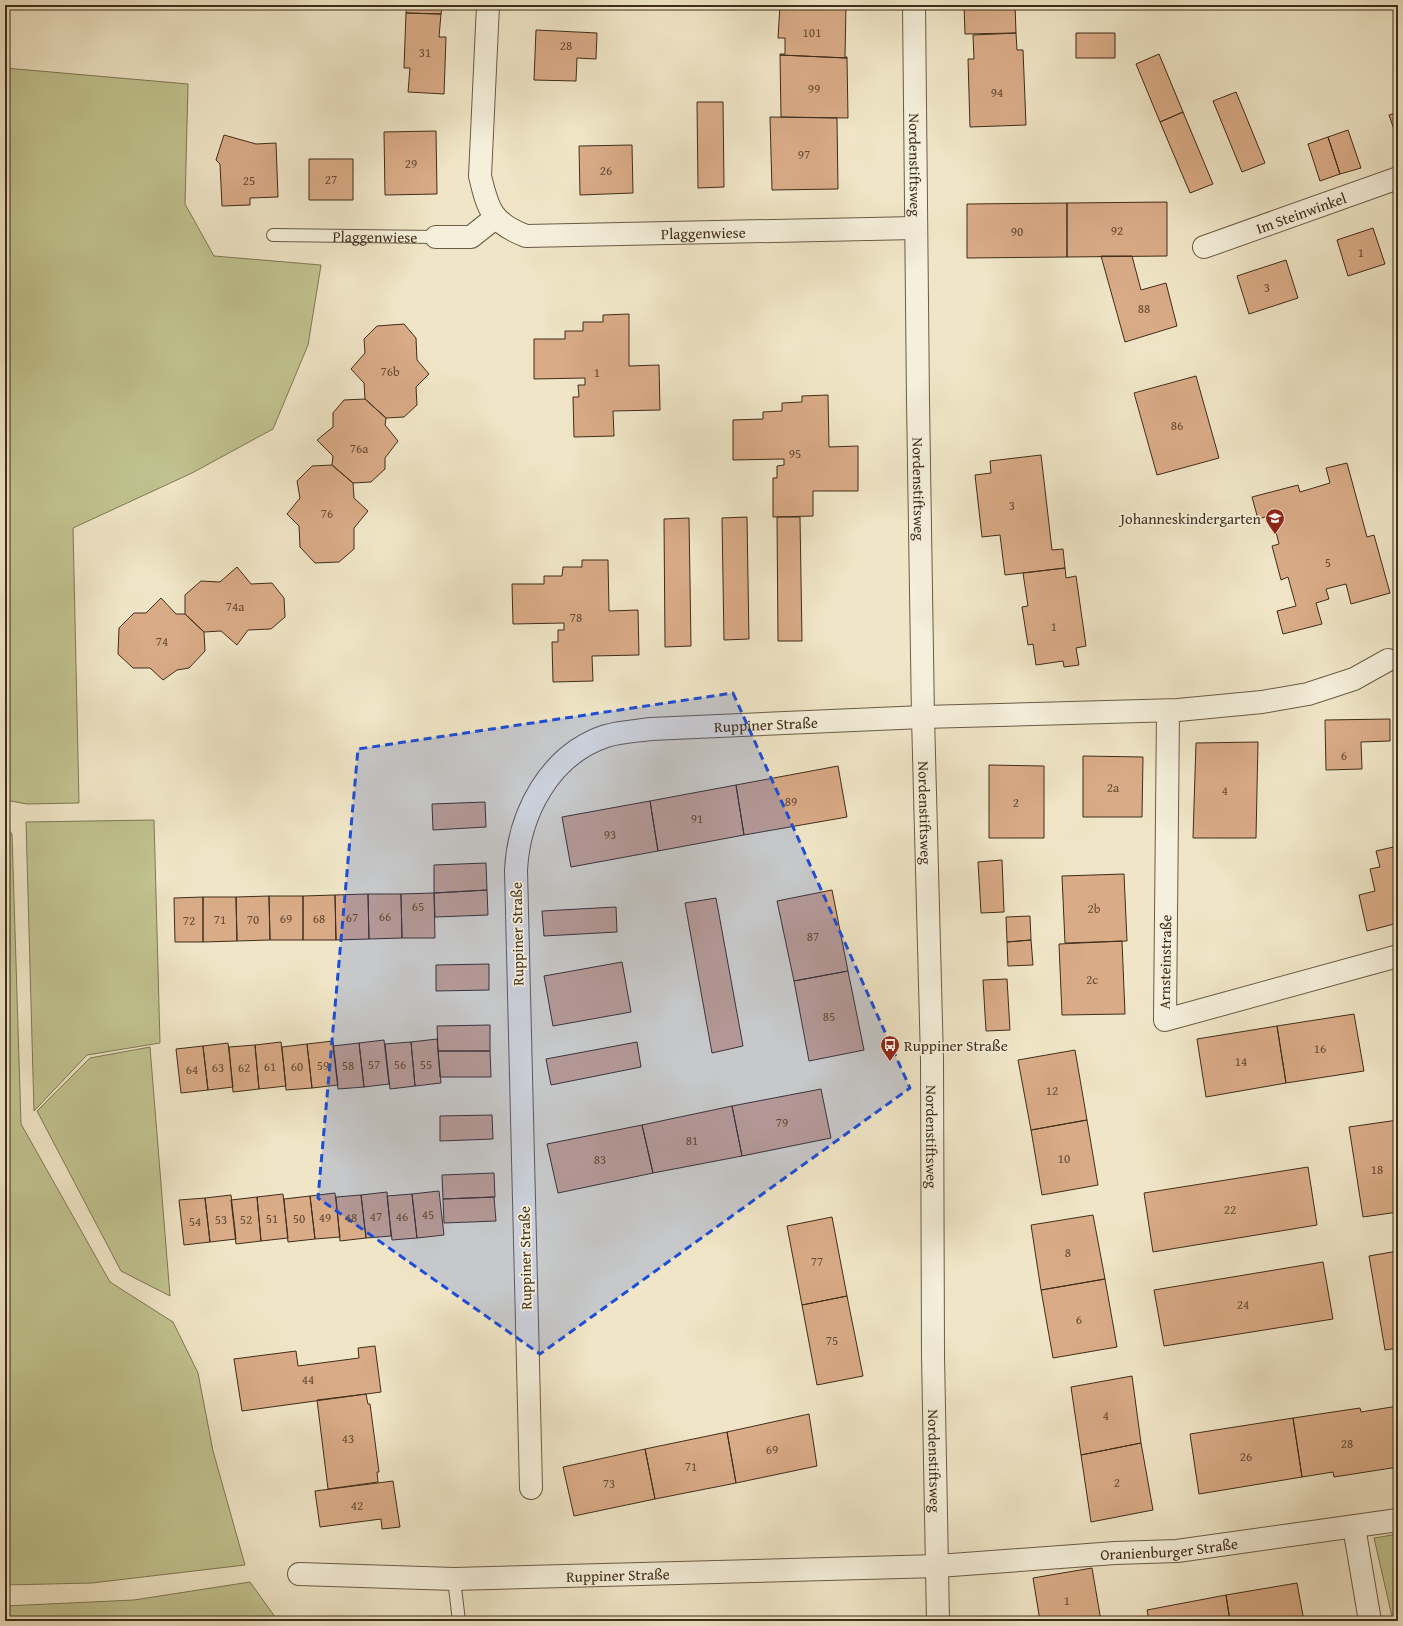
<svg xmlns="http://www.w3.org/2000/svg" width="1403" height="1626" font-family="'Gentium Book Plus',serif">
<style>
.green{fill:#c1c390;stroke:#807855}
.building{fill:#d9ab87;stroke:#402d1a}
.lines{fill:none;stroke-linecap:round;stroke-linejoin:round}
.lane-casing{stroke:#6c5b45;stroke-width:14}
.street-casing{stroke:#6c5b45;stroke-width:24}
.lane{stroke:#f5efdb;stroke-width:12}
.street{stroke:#f5efdb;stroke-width:22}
.marked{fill:#1d4ed8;fill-opacity:0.2;stroke:#1d4ed8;stroke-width:3;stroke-dasharray:8 5;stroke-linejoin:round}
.labels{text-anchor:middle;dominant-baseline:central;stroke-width:3.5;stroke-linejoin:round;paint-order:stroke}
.number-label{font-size:13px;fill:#664c35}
.street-label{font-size:15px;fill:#402d1a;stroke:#f5efdb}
.poi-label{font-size:15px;fill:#402d1a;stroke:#f5efdb;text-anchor:end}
</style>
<rect width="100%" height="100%" fill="#f0e6c7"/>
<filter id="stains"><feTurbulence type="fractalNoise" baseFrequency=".005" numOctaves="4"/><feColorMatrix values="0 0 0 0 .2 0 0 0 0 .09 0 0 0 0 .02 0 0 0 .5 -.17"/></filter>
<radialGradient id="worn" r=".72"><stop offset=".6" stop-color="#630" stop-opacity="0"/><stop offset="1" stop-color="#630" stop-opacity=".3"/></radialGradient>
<!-- green -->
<path class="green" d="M 5,68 L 188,84 L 185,204 L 214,256 L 321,265 L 308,345 L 273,429 L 192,473 L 73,528 L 79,803 L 27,804 L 5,800 Z
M 154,820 L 160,1043 L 87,1055 L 34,1111 L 26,822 Z
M 5,825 L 12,834 L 21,1124 L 110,1282 L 173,1322 L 198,1373 L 213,1451 L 245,1565 L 92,1583 L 5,1585 Z
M 150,1047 L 170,1296 L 121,1271 L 37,1111 L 90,1058 Z
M 1398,1534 L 1398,1621 L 1393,1621 L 1374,1538 Z
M 250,1582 L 278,1621 L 5,1621 L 5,1606 L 134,1600 Z"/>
<!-- building -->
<path class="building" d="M 407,5 L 442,5 L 441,14 L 406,13 Z
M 780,5 L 846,5 L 845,57 L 847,57 L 847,58 L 780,55 L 780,54 L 785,54 L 785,38 L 778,38 Z
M 964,5 L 1015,5 L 1016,33 L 965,34 Z
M 406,13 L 441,14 L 439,37 L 446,37 L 444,94 L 408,92 L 410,68 L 404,68 Z
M 536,30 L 597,33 L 596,59 L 577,58 L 576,81 L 534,80 Z
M 1016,33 L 1017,50 L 1023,50 L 1026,125 L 970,127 L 968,59 L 974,59 L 973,35 Z
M 1076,33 L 1115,33 L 1115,58 L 1076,58 Z
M 1159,54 L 1183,112 L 1160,122 L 1136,64 Z
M 780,55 L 847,58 L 848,118 L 781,117 Z
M 1236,92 L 1265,163 L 1242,172 L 1213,101 Z
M 697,102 L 723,102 L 724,187 L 698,188 Z
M 1183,112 L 1213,184 L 1190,193 L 1160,122 Z
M 1398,112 L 1398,141 L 1389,115 Z
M 770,117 L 837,118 L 838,189 L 772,190 Z
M 1348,130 L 1361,168 L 1340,174 L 1328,137 Z
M 436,131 L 437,194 L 385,195 L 384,132 Z
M 224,135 L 256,144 L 276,143 L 278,197 L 250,198 L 250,205 L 222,206 L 220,164 L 216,160 Z
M 1328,137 L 1340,174 L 1320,181 L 1308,144 Z
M 632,145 L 633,193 L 580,195 L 579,146 Z
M 309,159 L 353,159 L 353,200 L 309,200 Z
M 1167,202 L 1167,256 L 1067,257 L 1067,203 Z
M 1067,203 L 1067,257 L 967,258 L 967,204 Z
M 1373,228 L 1385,264 L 1348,276 L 1337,240 Z
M 1101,256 L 1132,256 L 1141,290 L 1166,283 L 1177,326 L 1125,342 Z
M 1286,260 L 1298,298 L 1249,314 L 1237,276 Z
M 629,314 L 629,366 L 659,365 L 660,410 L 613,411 L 614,436 L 574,437 L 573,397 L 579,397 L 578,385 L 585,385 L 585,378 L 534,379 L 534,339 L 565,339 L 565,331 L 583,331 L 583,322 L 603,322 L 603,315 Z
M 404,324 L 416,338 L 417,360 L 429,374 L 416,387 L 417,405 L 404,417 L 386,418 L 365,399 L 364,383 L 351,369 L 365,353 L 364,339 L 377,326 Z
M 1196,376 L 1219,458 L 1157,475 L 1134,393 Z
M 828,395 L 829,447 L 858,446 L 858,491 L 813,491 L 813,516 L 773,517 L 773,478 L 777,478 L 777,466 L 784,465 L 784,459 L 733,460 L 733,420 L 763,419 L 763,412 L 782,411 L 782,403 L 802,402 L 802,396 Z
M 365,399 L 386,418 L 385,425 L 398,441 L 385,458 L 385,469 L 371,482 L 353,483 L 332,465 L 333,456 L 317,440 L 333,427 L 333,413 L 344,400 Z
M 1041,455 L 1052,550 L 1063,549 L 1065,568 L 1005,575 L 1000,535 L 982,537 L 975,475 L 991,473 L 990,461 Z
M 1347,463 L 1367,537 L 1374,535 L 1390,593 L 1351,604 L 1346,584 L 1326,589 L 1329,599 L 1316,603 L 1322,624 L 1283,634 L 1277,611 L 1296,606 L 1288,577 L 1281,580 L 1272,546 L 1279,544 L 1272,515 L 1258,519 L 1252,497 L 1298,485 L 1300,492 L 1330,483 L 1326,468 Z
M 332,465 L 353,483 L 354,498 L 368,511 L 354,528 L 354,549 L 339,562 L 315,563 L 300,547 L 299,526 L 287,514 L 300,498 L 297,481 L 312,466 Z
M 747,517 L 749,639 L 724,640 L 722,518 Z
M 777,517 L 800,517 L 802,641 L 778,641 Z
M 689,518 L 691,646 L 665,647 L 664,519 Z
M 582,560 L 608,560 L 609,611 L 638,610 L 639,655 L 592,656 L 593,681 L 553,682 L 552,642 L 558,642 L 558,630 L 564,630 L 564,623 L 513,624 L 512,584 L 544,584 L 544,576 L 562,576 L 563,567 L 582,567 Z
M 237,567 L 251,584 L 272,583 L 284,598 L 285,617 L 271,629 L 248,630 L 237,645 L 221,631 L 204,632 L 185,614 L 185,595 L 201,581 L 220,582 Z
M 1065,568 L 1066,578 L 1076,576 L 1086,646 L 1076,648 L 1079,665 L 1064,667 L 1063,661 L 1036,665 L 1033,644 L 1028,645 L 1022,607 L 1028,606 L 1023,573 Z
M 161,598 L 176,614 L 185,614 L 204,632 L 205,651 L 189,668 L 177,670 L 163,680 L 150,668 L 133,668 L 118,654 L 119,628 L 134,613 L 146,613 Z
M 1390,719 L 1390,741 L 1361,742 L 1362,769 L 1326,770 L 1325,720 Z
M 1258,742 L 1256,838 L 1193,838 L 1196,743 Z
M 1083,756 L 1143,757 L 1142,817 L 1083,817 Z
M 989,765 L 1044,766 L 1044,838 L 989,838 Z
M 838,766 L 847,817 L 744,835 L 736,785 Z
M 736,785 L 744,835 L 658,851 L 650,801 Z
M 650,801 L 658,851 L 571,867 L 562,817 Z
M 485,802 L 486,827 L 433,830 L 432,804 Z
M 1398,846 L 1398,923 L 1367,931 L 1359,895 L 1375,891 L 1370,869 L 1380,867 L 1376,851 Z
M 1002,860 L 1004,912 L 981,913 L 978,862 Z
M 486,863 L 487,890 L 434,893 L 434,865 Z
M 1124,874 L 1127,941 L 1065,943 L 1062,876 Z
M 487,890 L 488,915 L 435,917 L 434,893 Z
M 832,890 L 848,971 L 794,981 L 777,901 Z
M 434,893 L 435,938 L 402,938 L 401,894 Z
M 368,894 L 369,939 L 336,940 L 335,895 Z
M 368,894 L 401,894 L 402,938 L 369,939 Z
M 335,895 L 336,940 L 303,940 L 303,896 Z
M 269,896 L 303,896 L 303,940 L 270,940 Z
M 269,896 L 270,940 L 237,941 L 236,897 Z
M 203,897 L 203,942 L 175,942 L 174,898 Z
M 203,897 L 236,897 L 237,941 L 203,942 Z
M 716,898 L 743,1046 L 712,1053 L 685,903 Z
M 616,907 L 617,932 L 544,936 L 542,911 Z
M 1030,916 L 1031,940 L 1007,942 L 1006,917 Z
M 1031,940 L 1033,965 L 1008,966 L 1007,942 Z
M 1122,941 L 1125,1014 L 1062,1015 L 1059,944 Z
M 622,962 L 631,1012 L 553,1026 L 544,976 Z
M 489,964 L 489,990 L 436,991 L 436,965 Z
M 848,971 L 864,1050 L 809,1061 L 794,981 Z
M 1007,979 L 1010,1030 L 986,1031 L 983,980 Z
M 1354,1014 L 1364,1071 L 1286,1083 L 1277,1026 Z
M 490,1025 L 490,1051 L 438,1051 L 437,1026 Z
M 1277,1026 L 1286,1083 L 1206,1097 L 1197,1039 Z
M 437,1039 L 441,1083 L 415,1086 L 411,1042 Z
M 384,1040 L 389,1084 L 364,1087 L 359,1043 Z
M 333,1041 L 338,1085 L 312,1088 L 307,1044 Z
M 281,1042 L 286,1086 L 259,1089 L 255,1045 Z
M 411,1042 L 415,1086 L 390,1089 L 385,1044 Z
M 637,1042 L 641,1067 L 551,1085 L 546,1059 Z
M 228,1043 L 233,1087 L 208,1090 L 203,1046 Z
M 359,1043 L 364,1087 L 338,1089 L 333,1046 Z
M 307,1044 L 312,1088 L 286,1090 L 282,1047 Z
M 255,1045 L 259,1089 L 233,1092 L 229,1047 Z
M 203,1046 L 208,1090 L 181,1093 L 176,1049 Z
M 1075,1050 L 1087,1120 L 1031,1130 L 1018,1060 Z
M 438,1051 L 490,1051 L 491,1077 L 440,1077 Z
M 821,1089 L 831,1138 L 742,1156 L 732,1106 Z
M 732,1106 L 742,1156 L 653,1173 L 642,1125 Z
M 492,1115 L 493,1139 L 440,1141 L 440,1116 Z
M 1087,1120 L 1098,1185 L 1042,1195 L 1031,1130 Z
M 1398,1120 L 1398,1212 L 1363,1217 L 1349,1127 Z
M 642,1125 L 653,1173 L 558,1193 L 547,1144 Z
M 1308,1167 L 1317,1225 L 1153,1252 L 1144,1193 Z
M 494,1173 L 495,1197 L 443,1199 L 442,1175 Z
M 439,1191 L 444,1235 L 417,1238 L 412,1194 Z
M 387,1192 L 391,1236 L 366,1238 L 361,1195 Z
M 335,1193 L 340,1237 L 315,1239 L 310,1196 Z
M 283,1194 L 288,1238 L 261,1241 L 257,1197 Z
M 412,1194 L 417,1238 L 392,1240 L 387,1196 Z
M 231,1195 L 236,1239 L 210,1242 L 205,1198 Z
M 361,1195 L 366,1238 L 340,1241 L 336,1197 Z
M 310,1196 L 315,1239 L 288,1242 L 284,1199 Z
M 257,1197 L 261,1241 L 236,1244 L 231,1200 Z
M 494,1197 L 496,1221 L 444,1223 L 443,1199 Z
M 205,1198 L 210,1242 L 184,1245 L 179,1200 Z
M 1093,1215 L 1105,1279 L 1041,1290 L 1031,1225 Z
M 832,1217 L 847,1296 L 802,1305 L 787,1226 Z
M 1398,1251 L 1398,1348 L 1385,1350 L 1369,1256 Z
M 1323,1262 L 1333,1319 L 1164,1346 L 1154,1290 Z
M 1105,1279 L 1117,1347 L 1053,1358 L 1041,1290 Z
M 847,1296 L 863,1376 L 817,1385 L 802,1305 Z
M 375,1346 L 381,1392 L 242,1411 L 234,1359 L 296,1351 L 298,1366 L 359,1358 L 358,1348 Z
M 1132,1376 L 1141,1443 L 1081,1455 L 1071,1387 Z
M 366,1394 L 368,1404 L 370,1404 L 379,1472 L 377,1472 L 378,1482 L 328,1489 L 317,1400 Z
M 1398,1406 L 1398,1467 L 1334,1477 L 1333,1472 L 1302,1477 L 1293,1418 L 1360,1408 L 1361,1412 Z
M 809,1414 L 817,1466 L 736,1483 L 727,1432 Z
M 1293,1418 L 1302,1477 L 1199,1494 L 1190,1434 Z
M 727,1432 L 736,1483 L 655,1499 L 645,1449 Z
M 1141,1443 L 1153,1510 L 1091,1522 L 1081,1455 Z
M 645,1449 L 655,1499 L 574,1516 L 563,1467 Z
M 393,1481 L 400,1527 L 382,1529 L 381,1519 L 320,1527 L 315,1491 Z
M 1092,1568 L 1101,1621 L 1040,1621 L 1033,1578 Z
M 1297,1583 L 1304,1621 L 1230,1621 L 1226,1595 Z
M 1226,1595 L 1230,1621 L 1149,1621 L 1147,1610 Z"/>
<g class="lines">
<!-- lane casing -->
<g class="lane-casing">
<g id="lane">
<path id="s1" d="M 273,235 L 436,237"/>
<path d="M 454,1579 L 459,1621"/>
</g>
</g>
<!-- street casing -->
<g class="street-casing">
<g id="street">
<path id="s2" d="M 488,5 L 480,176 C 488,210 492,223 526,236 L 916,228"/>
<path id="s3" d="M 914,5 L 918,401 L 923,717 L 932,1060 L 933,1355 L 938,1621"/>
<path d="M 436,237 L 471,237 L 495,218"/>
<path id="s4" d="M 1204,247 L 1398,178"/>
<path d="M 1168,711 L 1165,1020 L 1398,956"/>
<path id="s5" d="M 531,1488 L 516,870 C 519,814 549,755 606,736 C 620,732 636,731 651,729 L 923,717 L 1178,710 L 1262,702 L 1308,694 L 1354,679 L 1388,660"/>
<path d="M 1354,1527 L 1370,1621"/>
<path id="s6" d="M 299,1574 L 454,1579 L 938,1566 L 1115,1553 L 1177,1551 L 1398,1520"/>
</g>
</g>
<!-- lane -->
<use href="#lane" class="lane"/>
<!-- street -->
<use href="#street" class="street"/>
</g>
<!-- marked area -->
<path class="marked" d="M 733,693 L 910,1088 L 540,1354 L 318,1198 L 358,749 Z"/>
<!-- icons -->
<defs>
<g id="school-pin" transform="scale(1)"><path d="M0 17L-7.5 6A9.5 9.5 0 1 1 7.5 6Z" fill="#8f2418" stroke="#f5efdb"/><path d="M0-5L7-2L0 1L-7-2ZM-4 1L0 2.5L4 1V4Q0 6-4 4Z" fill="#fff"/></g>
<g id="bus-pin" transform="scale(1)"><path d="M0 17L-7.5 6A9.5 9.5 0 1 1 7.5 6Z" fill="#8f2418" stroke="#f5efdb"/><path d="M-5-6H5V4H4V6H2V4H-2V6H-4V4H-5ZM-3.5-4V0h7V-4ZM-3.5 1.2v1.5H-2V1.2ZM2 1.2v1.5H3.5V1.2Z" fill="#fff"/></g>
</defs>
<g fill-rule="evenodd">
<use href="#school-pin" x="1275" y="518"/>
<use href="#bus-pin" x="890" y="1045"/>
</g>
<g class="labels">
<!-- number labels -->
<g class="number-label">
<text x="812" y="32">101</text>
<text x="566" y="45">28</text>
<text x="425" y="52">31</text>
<text x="814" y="88">99</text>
<text x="997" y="92">94</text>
<text x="804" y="154">97</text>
<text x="411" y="163">29</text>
<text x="606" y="170">26</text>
<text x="331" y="179">27</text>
<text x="249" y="180">25</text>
<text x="1117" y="230">92</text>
<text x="1017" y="231">90</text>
<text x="1361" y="252">1</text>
<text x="1267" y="287">3</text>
<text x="1144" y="308">88</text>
<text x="390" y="371">76b</text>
<text x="597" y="372">1</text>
<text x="1177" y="425">86</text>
<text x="359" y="448">76a</text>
<text x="795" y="453">95</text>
<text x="1012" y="505">3</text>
<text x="327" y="513">76</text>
<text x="1328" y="562">5</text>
<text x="235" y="606">74a</text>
<text x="576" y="617">78</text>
<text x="1054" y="626">1</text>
<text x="162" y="641">74</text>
<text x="1344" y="755">6</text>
<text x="1113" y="787">2a</text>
<text x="1225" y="790">4</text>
<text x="791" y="801">89</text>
<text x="1016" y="802">2</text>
<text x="697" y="818">91</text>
<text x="610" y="834">93</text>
<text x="418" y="906">65</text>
<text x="1094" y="908">2b</text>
<text x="385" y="916">66</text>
<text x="352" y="917">67</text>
<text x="286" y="918">69</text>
<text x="319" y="918">68</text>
<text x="220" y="919">71</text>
<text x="253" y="919">70</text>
<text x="189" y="920">72</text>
<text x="813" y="936">87</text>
<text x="1092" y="979">2c</text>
<text x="829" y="1016">85</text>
<text x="1320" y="1048">16</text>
<text x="1241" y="1061">14</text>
<text x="374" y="1064">57</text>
<text x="400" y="1064">56</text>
<text x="426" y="1064">55</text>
<text x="323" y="1065">59</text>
<text x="348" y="1065">58</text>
<text x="270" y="1066">61</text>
<text x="297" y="1066">60</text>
<text x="218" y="1067">63</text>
<text x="244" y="1067">62</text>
<text x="192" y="1069">64</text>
<text x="1052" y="1090">12</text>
<text x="782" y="1122">79</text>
<text x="692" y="1140">81</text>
<text x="1064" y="1158">10</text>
<text x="600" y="1159">83</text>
<text x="1377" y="1169">18</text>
<text x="1230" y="1209">22</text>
<text x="428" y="1214">45</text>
<text x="376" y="1216">47</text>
<text x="402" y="1216">46</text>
<text x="325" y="1217">49</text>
<text x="351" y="1217">48</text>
<text x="272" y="1218">51</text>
<text x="299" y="1218">50</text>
<text x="221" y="1219">53</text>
<text x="246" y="1219">52</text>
<text x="195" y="1221">54</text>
<text x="1068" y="1252">8</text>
<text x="817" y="1261">77</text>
<text x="1243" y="1304">24</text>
<text x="1079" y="1319">6</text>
<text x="832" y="1340">75</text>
<text x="308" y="1379">44</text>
<text x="1106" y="1415">4</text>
<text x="348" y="1438">43</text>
<text x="1347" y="1443">28</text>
<text x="772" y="1449">69</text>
<text x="1246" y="1456">26</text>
<text x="691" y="1466">71</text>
<text x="1117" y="1482">2</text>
<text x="609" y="1483">73</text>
<text x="357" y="1505">42</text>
<text x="1067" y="1600">1</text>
</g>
<!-- street labels -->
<g class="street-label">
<text stroke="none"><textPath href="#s3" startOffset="160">Nordenstiftsweg</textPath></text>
<text stroke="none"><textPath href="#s4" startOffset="103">Im Steinwinkel</textPath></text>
<text stroke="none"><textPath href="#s2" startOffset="429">Plaggenwiese</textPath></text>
<text stroke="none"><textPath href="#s1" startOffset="102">Plaggenwiese</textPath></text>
<text stroke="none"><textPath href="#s3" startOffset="484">Nordenstiftsweg</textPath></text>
<text stroke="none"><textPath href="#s5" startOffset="950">Ruppiner Straße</textPath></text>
<text stroke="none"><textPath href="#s3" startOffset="808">Nordenstiftsweg</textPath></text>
<text transform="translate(517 934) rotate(-91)">Ruppiner Straße</text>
<text transform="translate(1165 962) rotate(-89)">Arnsteinstraße</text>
<text stroke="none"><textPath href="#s3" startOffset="1132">Nordenstiftsweg</textPath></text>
<text transform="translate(525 1258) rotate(-91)">Ruppiner Straße</text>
<text stroke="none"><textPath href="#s3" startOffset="1456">Nordenstiftsweg</textPath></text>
<text stroke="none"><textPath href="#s6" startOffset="871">Oranienburger Straße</textPath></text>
<text stroke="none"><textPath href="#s6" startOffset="319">Ruppiner Straße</textPath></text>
</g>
<!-- poi labels -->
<g class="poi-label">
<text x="1261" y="518">Johanneskindergarten</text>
<text x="904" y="1045" text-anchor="start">Ruppiner Straße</text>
</g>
</g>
<!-- margin -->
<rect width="1403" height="1626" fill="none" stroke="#f0e6c7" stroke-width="20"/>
<rect x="6" y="6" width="1391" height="1614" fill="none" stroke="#402d1a" stroke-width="2"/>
<rect x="10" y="10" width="1383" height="1606" fill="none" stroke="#402d1a"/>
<rect width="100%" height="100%" filter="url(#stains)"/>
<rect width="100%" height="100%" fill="url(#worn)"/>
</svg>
